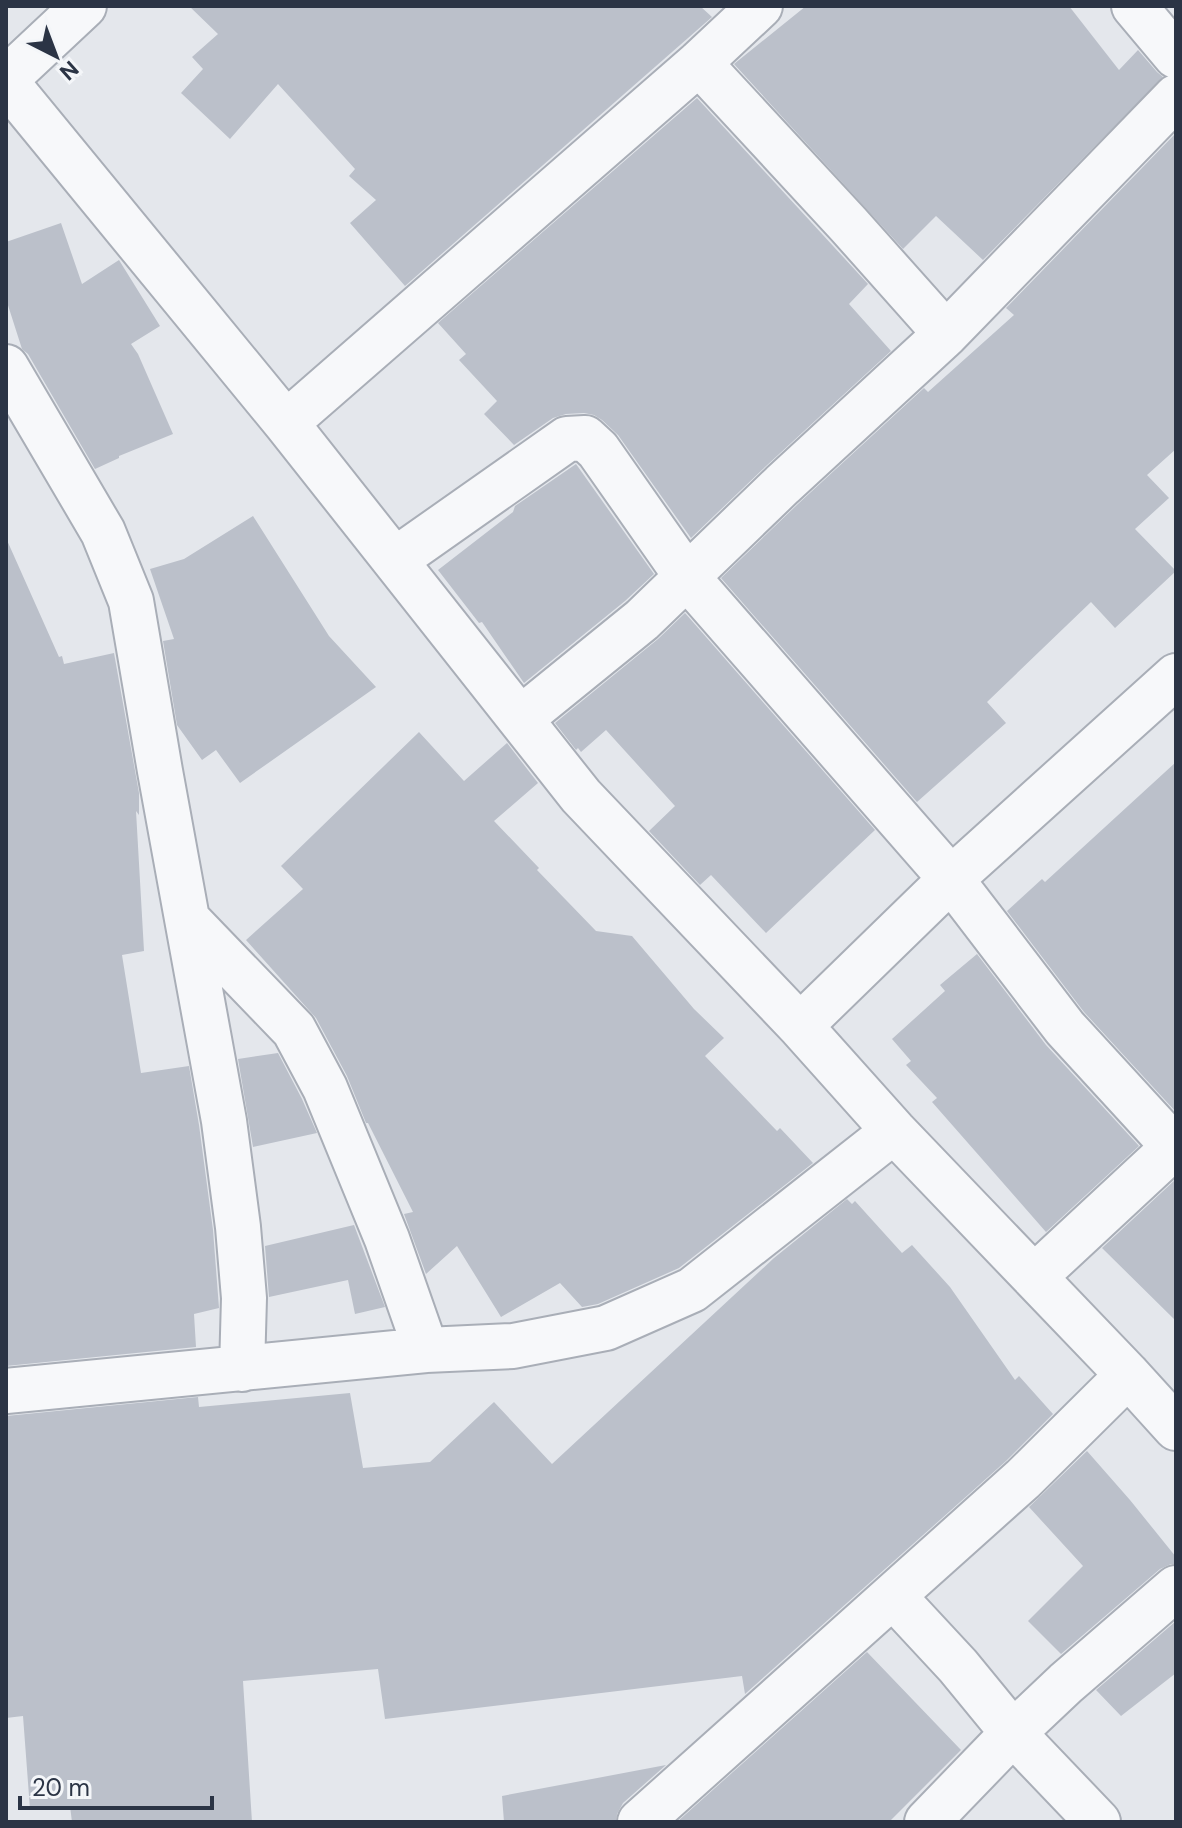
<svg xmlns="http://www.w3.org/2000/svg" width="1182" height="1828" font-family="'DM Sans',sans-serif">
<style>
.building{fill:#bbc0ca}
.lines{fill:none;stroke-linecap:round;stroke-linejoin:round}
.minor-casing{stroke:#a9aeb7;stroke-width:48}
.tertiary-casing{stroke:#a9aeb7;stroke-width:48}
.minor{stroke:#f7f8fa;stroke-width:44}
.tertiary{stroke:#f7f8fa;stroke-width:44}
</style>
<rect width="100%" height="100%" fill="#e4e7ec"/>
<!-- building -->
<path class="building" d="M 189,6 L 700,6 L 712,17 L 405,286 L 350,223 L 376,200 L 349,176 L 355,169 L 278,84 L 230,139 L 181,93 L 203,69 L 192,57 L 218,34 Z
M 806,6 L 1069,6 L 1119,70 L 1138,50 L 1157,72 L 1163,77 L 983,260 L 936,216 L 903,249 L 734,64 Z
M 697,98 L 868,284 L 849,304 L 891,351 L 765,467 L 691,538 L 618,435 L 602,420 L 594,415 L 584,413 L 566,414 L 553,418 L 514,445 L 484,414 L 497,401 L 459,360 L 466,354 L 438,323 Z
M 1176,133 L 1176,449 L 1147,475 L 1169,498 L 1135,529 L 1176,571 L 1115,628 L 1091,602 L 987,702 L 1006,723 L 917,802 L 721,578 L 799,503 L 924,388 L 928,392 L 1014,315 L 1006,308 Z
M 61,223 L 82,284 L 119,260 L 160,326 L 131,344 L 138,354 L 173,434 L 119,456 L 119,458 L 95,469 L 28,354 L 22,349 L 6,299 L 6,242 Z
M 576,464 L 654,574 L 625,601 L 524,683 L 482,622 L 479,623 L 438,570 L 513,512 L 515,506 Z
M 253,516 L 329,636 L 376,687 L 240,783 L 216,750 L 202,760 L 177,725 L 163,641 L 174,639 L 150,569 L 184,559 Z
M 6,538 L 59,657 L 62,656 L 64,664 L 114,653 L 139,793 L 139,815 L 136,811 L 144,951 L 122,955 L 141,1073 L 189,1066 L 199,1125 L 213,1230 L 219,1308 L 194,1314 L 196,1347 L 6,1366 Z
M 685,613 L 875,830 L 766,933 L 711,875 L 700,885 L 649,831 L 675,806 L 606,730 L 581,752 L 578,748 L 576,750 L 555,723 L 658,639 Z
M 419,732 L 464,781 L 507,743 L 538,783 L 494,821 L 539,868 L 537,870 L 596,931 L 632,936 L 694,1009 L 724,1038 L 705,1056 L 777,1131 L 780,1128 L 813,1163 L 679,1268 L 598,1304 L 582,1307 L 560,1283 L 501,1317 L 457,1246 L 426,1274 L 404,1214 L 413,1212 L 368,1123 L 366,1123 L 347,1076 L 316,1018 L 246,940 L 303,889 L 281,866 Z
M 1176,762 L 1176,1112 L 1084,1012 L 1007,911 L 1042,879 L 1045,882 Z
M 977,954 L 1046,1045 L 1139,1146 L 1046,1232 L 932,1102 L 937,1098 L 906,1065 L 911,1061 L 892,1039 L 945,991 L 940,985 Z
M 278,1053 L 302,1099 L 317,1133 L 253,1147 L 238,1059 Z
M 1176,1179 L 1176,1321 L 1102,1248 Z
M 847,1199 L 852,1204 L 855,1201 L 902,1253 L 912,1245 L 950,1287 L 1015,1380 L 1019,1376 L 1053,1414 L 1006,1461 L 745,1694 L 742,1676 L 385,1719 L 378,1669 L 243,1681 L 252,1822 L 72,1822 L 70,1806 L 30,1809 L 23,1716 L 6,1718 L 6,1416 L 198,1397 L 199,1407 L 350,1393 L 363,1468 L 430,1462 L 494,1402 L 552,1464 L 774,1258 Z
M 354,1225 L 385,1307 L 355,1314 L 348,1280 L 269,1297 L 265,1246 Z
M 1087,1451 L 1130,1500 L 1176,1557 L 1176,1564 L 1171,1564 L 1160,1569 L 1061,1654 L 1028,1621 L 1083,1566 L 1029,1507 Z
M 1176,1621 L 1176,1673 L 1121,1716 L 1096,1690 Z
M 867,1652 L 961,1750 L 889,1822 L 677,1822 Z
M 666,1765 L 623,1803 L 617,1814 L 616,1822 L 504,1822 L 502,1796 Z"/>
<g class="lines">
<!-- minor casing -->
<g class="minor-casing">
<path id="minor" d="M 1134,6 L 1176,56
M 699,63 L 848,224 L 946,334
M 6,82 L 286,423 L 581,796 L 800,1026 L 894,1131 L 1128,1375 L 1176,1428
M 6,367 L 103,532 L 131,601 L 160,771 L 224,1121 L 238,1227 L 244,1298 L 242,1369
M 286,423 L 699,63 L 760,6
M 395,560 L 567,439 L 585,438 L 598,450 L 687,577 L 951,879 L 1065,1028 L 1176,1149
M 520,719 L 642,620 L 782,485 L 946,334 L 1176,97
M 187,919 L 294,1030 L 325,1088 L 387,1239 L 426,1350
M 800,1026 L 951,879 L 1176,676
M 1034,1277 L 1174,1147
M 6,1391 L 426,1350 L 513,1346 L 606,1328 L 692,1290 L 894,1131
M 893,1596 L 958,1666 L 1013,1733 L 1098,1822
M 640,1822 L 1023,1479 L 1128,1375
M 927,1822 L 1013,1733 L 1066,1683 L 1176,1588"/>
</g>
<!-- tertiary casing -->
<g class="tertiary-casing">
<path id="tertiary" d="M 6,79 L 84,6"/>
</g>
<!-- minor -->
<use href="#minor" class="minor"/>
<!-- tertiary -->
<use href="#tertiary" class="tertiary"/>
</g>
<!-- border -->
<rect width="1182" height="1828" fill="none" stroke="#2b3445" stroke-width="16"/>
<!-- north arrow -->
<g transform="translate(56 56) rotate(138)" stroke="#f4f6f9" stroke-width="6" paint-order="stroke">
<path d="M0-6L14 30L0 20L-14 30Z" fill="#2b3445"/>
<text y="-12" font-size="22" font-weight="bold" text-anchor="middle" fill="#2b3445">N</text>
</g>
<!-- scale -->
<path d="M20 1796v12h192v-12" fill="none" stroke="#2b3445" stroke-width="4"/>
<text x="32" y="1796" font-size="24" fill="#2b3445" stroke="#f4f6f9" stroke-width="6" paint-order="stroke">20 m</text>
</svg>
